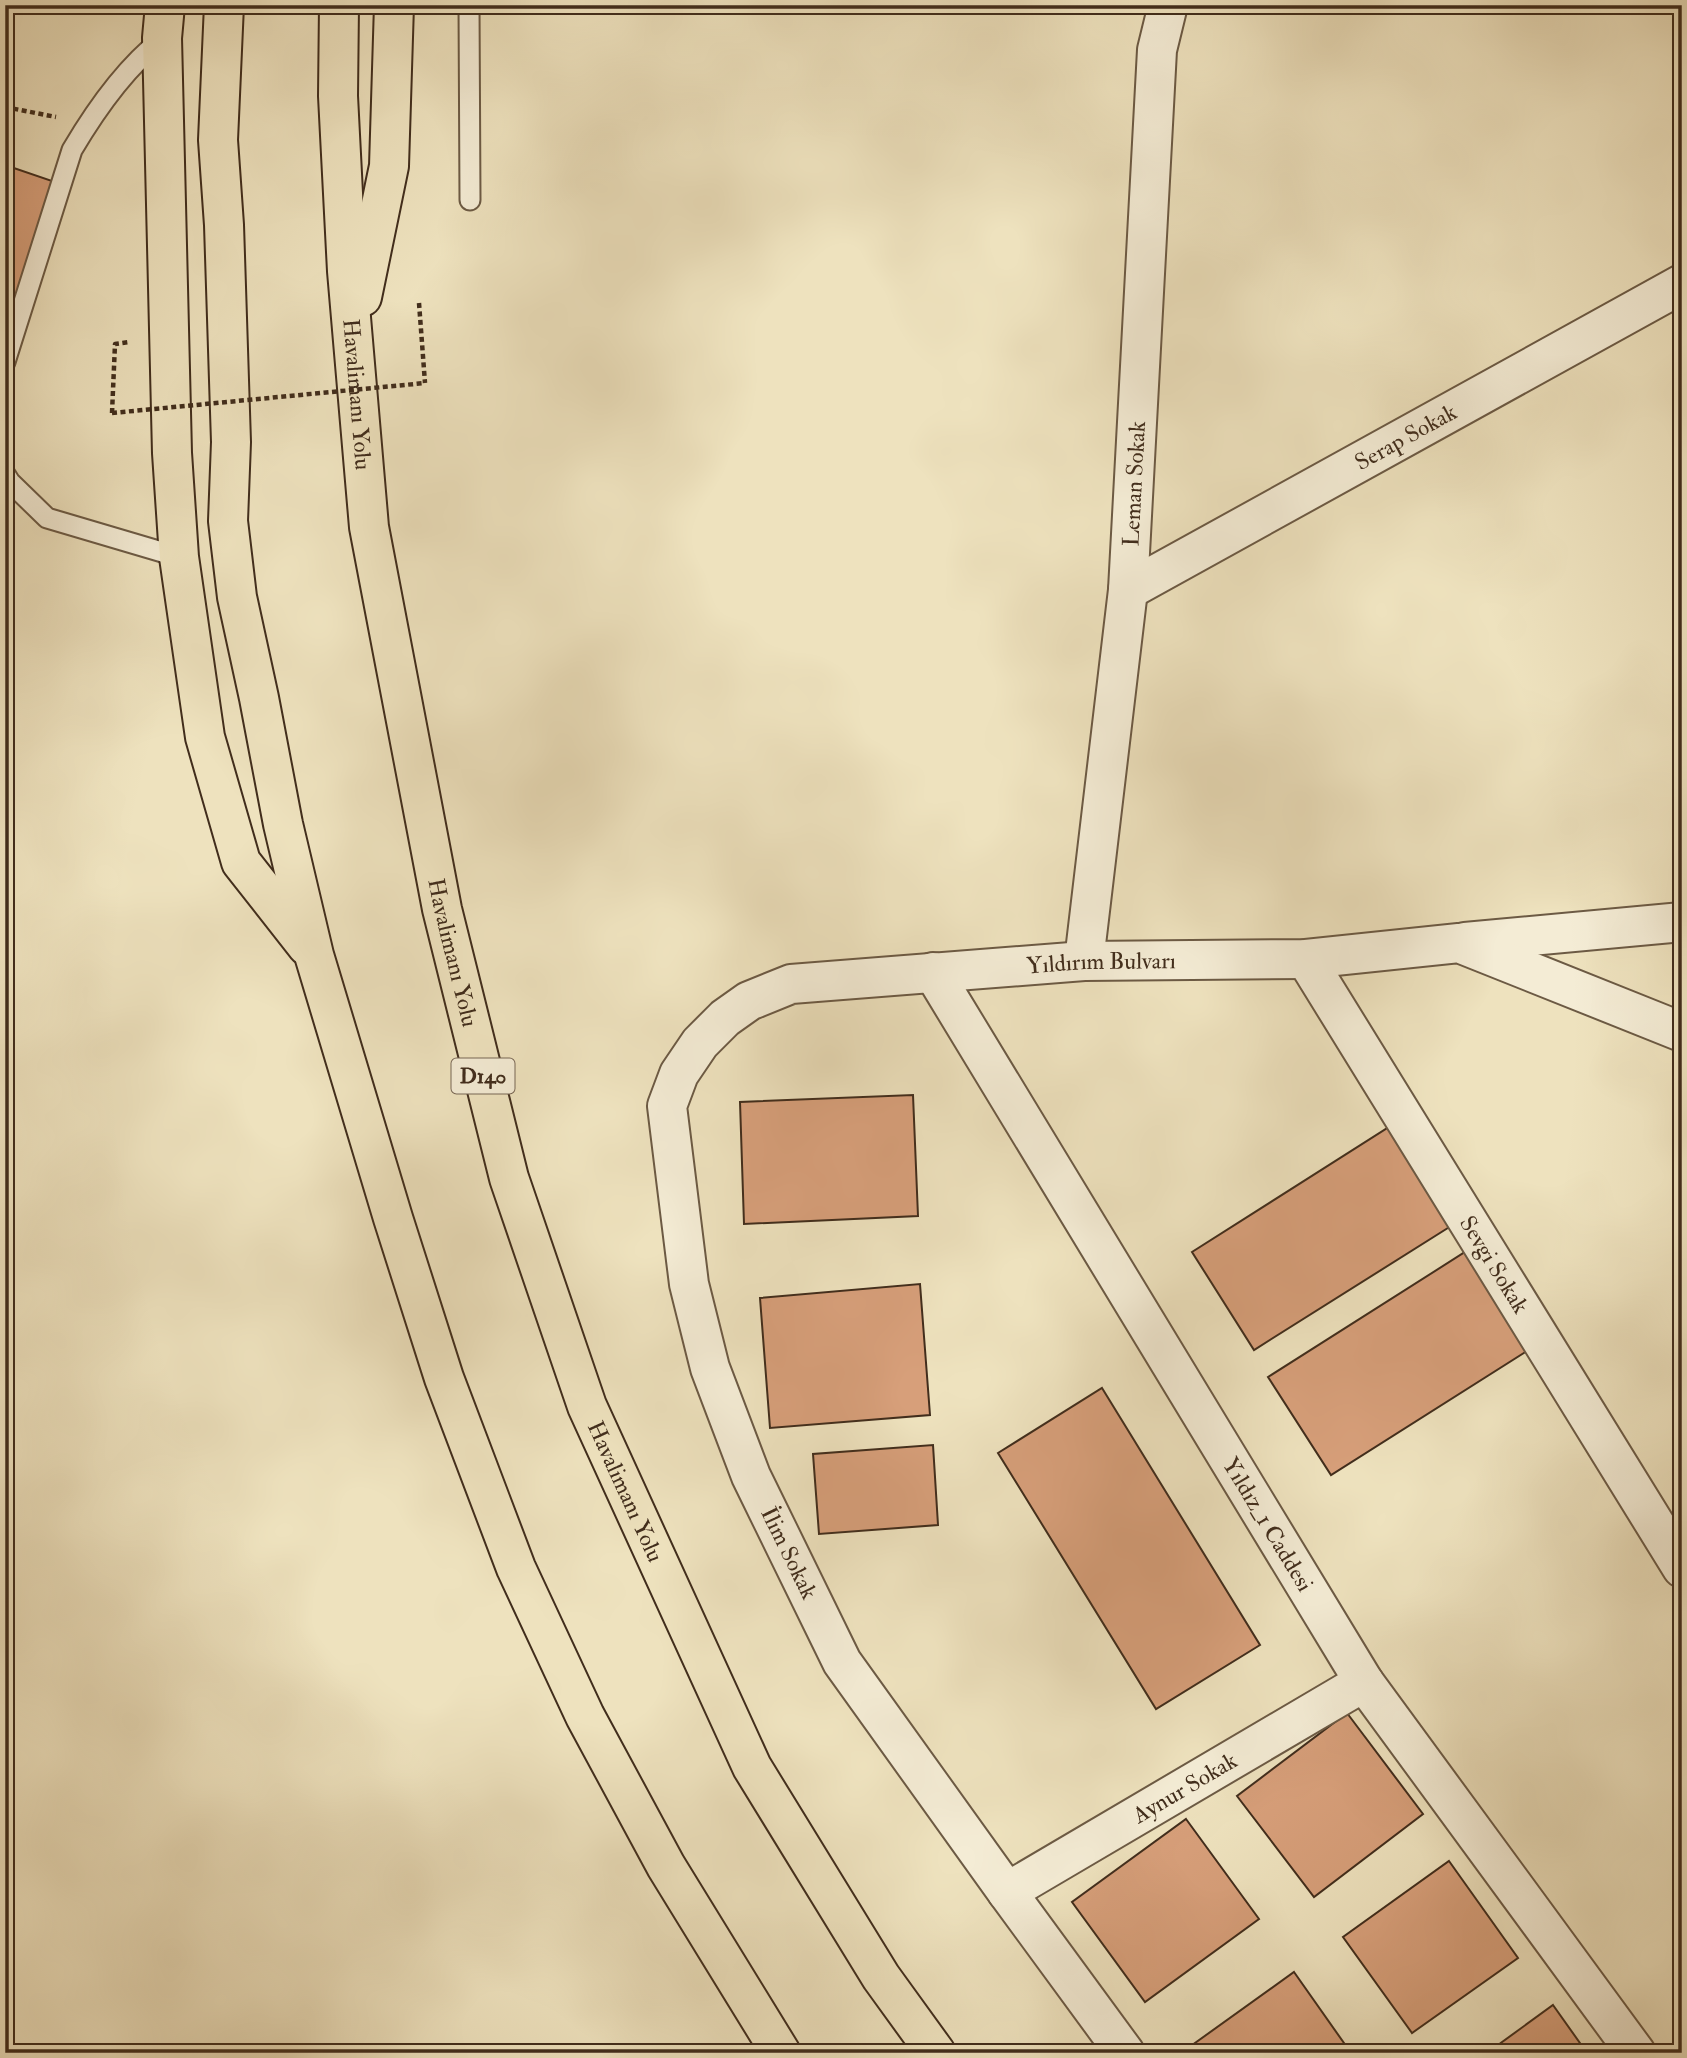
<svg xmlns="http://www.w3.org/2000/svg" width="1687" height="2058" font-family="'IM FELL Double Pica',serif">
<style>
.building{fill:#d79f7a;stroke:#412d1c;stroke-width:2}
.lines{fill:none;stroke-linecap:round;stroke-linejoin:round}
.lane-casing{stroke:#6c5a44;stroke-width:23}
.street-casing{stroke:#6c5a44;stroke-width:42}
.highway-casing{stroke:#412d1c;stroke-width:42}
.path{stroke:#412d1c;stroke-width:4.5;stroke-dasharray:5 3.5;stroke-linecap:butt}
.lane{stroke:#f4ecd5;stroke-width:19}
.street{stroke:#f4ecd5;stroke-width:38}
.highway{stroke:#eee2be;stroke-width:38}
.path-bridge{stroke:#412d1c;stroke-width:4.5;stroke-dasharray:5 3.5;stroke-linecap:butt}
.labels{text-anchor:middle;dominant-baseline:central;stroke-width:7;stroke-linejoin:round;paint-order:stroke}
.shield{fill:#f4ecd5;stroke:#776654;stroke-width:2}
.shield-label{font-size:21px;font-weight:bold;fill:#412d1c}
.street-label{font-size:23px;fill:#412d1c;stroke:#f4ecd5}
</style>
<rect width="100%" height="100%" fill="#eee2be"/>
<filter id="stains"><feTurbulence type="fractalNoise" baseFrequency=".00286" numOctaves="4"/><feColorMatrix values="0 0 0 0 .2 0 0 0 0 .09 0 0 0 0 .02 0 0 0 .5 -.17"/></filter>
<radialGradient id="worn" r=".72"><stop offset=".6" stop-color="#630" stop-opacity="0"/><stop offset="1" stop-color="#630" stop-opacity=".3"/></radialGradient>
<!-- building -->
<path class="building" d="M 5,165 L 58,183 L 5,338 Z
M 913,1095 L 918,1216 L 744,1224 L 740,1102 Z
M 1389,1127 L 1451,1226 L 1254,1350 L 1192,1252 Z
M 1465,1252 L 1527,1351 L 1331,1475 L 1268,1377 Z
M 920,1284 L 930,1415 L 770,1428 L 760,1298 Z
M 1102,1388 L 1260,1645 L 1156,1709 L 998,1453 Z
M 933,1445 L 938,1525 L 819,1534 L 813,1454 Z
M 1347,1713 L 1423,1814 L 1314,1897 L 1237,1796 Z
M 1186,1819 L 1259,1919 L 1145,2002 L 1072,1902 Z
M 1449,1861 L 1518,1958 L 1412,2033 L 1343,1937 Z
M 1294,1972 L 1351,2053 L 1191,2053 L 1188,2048 Z
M 1553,2005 L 1587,2053 L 1487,2053 Z"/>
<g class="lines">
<!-- lane casing -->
<g class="lane-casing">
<path id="lane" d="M 469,5 L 470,200
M 5,362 L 72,150 C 95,111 126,67 162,39
M 5,474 L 10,482 L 47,518 L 179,557"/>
</g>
<!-- street casing -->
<g class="street-casing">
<g id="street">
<path id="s1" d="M 1128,590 L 1682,284"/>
<path d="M 1465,942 L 1682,922"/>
<path id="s2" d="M 1306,959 L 1682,1568"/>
<path id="s3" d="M 1084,961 L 1128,590 L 1157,50 L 1168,5"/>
<path id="s4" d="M 933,972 L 1364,1682 L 1636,2053"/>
<path id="s5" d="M 1007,1892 L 1364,1682"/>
<path id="s6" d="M 1125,2053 L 1007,1892 L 842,1662 L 751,1476 L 710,1368 L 689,1284 L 667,1106 L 679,1074 L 700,1043 L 725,1018 L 749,1001 L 791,984 L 1084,961 L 1306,959 L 1459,943 L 1682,1032"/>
</g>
</g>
<!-- highway casing -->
<g class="highway-casing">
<g id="highway">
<path d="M 165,5 L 162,38 L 172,453 L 179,557 L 205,737 L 241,862 L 307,946"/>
<path d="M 224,5 L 218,140 L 224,225 L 231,442 L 228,521 L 237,597 L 259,698 L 283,824 L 314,955 L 393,1218 L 444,1378 L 516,1568 L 585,1716 L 666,1866 L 781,2053"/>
<path id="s7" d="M 339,5 L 338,96 L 347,271 L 369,527 L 442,909 L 509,1178 L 587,1406 L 752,1767 L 881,1977 L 936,2053"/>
<path d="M 362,297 L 389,166 L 394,5"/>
</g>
</g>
<!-- path -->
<path class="path" d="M 5,107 L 56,117
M 419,303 L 425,383
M 112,413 L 115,344 L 129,342"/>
<!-- lane -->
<use href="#lane" class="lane"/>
<!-- street -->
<use href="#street" class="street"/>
<!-- highway -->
<use href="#highway" class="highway"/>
<!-- path-bridge -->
<path class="path-bridge" d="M 112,413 L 425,383"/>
</g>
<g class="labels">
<!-- shield labels -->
<rect class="shield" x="451.5" y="1058.5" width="63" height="35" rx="5"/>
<g class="shield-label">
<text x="483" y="1076">D140</text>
</g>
<!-- street labels -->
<g class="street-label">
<text stroke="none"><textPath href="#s7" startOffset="390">Havalimanı Yolu</textPath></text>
<text stroke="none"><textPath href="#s1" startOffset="317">Serap Sokak</textPath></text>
<text stroke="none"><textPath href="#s3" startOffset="480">Leman Sokak</textPath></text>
<text stroke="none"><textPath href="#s7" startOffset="957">Havalimanı Yolu</textPath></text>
<text stroke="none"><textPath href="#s6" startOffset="1564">Yıldırım Bulvarı</textPath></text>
<text stroke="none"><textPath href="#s2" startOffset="359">Sevgi Sokak</textPath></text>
<text stroke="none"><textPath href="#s7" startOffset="1524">Havalimanı Yolu</textPath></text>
<text stroke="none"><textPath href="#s4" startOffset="646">Yıldız_1 Caddesi</textPath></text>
<text transform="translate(789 1553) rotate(64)">İlim Sokak</text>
<text stroke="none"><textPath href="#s5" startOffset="206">Aynur Sokak</textPath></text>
</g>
</g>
<!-- margin -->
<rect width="1687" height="2058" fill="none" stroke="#eee2be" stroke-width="28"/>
<rect x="7" y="7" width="1673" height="2044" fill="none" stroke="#412d1c" stroke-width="3.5"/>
<rect x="14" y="14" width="1659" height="2030" fill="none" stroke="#412d1c" stroke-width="2"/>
<rect width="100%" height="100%" filter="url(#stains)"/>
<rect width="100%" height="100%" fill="url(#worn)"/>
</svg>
